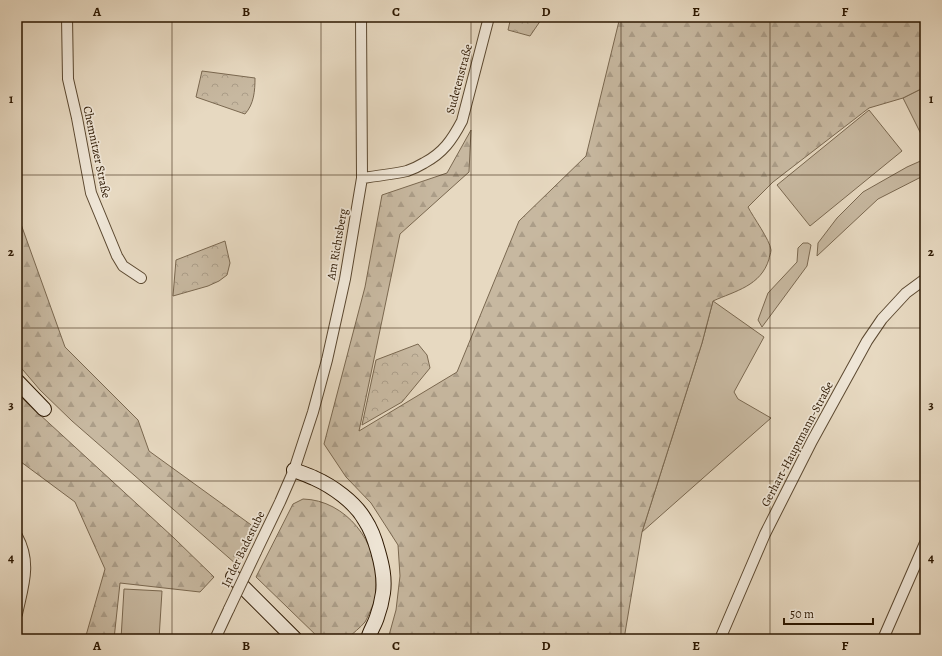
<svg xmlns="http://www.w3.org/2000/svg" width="942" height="656" font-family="Alegreya,serif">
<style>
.grass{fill:#c7b8a0;stroke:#7a6850}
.forest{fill:url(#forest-firs);stroke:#7a6850}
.park{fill:url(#park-crowns);stroke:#7a6850}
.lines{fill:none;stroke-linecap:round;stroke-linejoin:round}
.street-casing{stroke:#5b4830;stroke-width:12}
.secondary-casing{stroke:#2c1700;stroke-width:16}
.street{stroke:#efe6d7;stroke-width:10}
.secondary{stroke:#efe6d7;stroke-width:14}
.street-bridge-casing{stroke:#5b4830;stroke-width:12;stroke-linecap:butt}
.street-bridge{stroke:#efe6d7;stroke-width:10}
.grid{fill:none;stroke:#2c1700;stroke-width:1;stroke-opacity:0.55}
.labels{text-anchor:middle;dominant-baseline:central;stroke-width:3.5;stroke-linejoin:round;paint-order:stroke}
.street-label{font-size:12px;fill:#2c1700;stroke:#efe6d7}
.neatline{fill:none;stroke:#2c1700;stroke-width:1.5}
.grid-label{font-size:13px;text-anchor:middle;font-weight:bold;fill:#2c1700}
</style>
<defs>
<pattern id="forest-firs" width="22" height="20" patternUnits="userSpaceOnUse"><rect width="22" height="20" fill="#c7b8a0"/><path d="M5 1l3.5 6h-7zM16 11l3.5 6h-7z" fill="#ab9d88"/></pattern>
<pattern id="park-crowns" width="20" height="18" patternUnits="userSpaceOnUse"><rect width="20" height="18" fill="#c7b8a0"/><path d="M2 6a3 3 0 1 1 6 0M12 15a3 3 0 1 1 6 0" fill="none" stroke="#ab9d88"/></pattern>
</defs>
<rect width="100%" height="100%" fill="#e7d9c1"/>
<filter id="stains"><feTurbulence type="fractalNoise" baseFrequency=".005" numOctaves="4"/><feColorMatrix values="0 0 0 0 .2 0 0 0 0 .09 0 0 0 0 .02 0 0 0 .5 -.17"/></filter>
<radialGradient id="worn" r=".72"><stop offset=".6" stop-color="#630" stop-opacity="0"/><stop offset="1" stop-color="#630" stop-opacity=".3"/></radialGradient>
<!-- grass -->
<path class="grass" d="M 925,87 L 925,142 L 903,98 Z
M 869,110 L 902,151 L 810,226 L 777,185 Z
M 925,159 L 925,175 L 878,199 L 817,256 L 818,243 L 837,218 L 863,192 L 907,167 Z
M 803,243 L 808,243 L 811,245 L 807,266 L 762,327 L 758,320 L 768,293 L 797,262 L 798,248 Z
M 713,301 L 764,337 L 734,392 L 738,399 L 771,418 L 642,532 L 702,343 Z
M 124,589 L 162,591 L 159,639 L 121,639 Z"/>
<!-- forest -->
<path class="forest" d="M 620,17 L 925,17 L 925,87 L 903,98 L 869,108 L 773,182 L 748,207 C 753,217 770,240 771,250 C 771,253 769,257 769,259 C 761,286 735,291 713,301 L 702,343 L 642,532 L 624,639 L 388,639 L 396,610 L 400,576 L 398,545 L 371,503 L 346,477 L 324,444 L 365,287 L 382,195 L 447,173 L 471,130 L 469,172 L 400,234 L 359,431 L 457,372 L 519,221 L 586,156 Z
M 17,213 L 65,347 L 138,420 L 149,451 L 254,527 L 236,564 L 72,421 L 40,390 L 17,363 Z
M 17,392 L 26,402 L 50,424 L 174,538 L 214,577 L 200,592 L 120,583 L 114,639 L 85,639 L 105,569 L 75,502 L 17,459 Z
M 303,499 C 346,500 379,543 376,584 C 376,589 376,595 375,599 C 373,605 368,617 365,622 C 360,628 353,633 347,639 L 320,639 L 256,577 L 293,504 Z"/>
<!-- park -->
<path class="park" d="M 511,17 L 543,17 L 530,36 L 508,30 Z
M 202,71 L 255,78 C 255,91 254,104 245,114 L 196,97 Z
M 225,241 L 230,263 L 227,275 L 219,281 L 208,286 L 173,296 L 176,260 Z
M 418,344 L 427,355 L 430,368 L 402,402 L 362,425 L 376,360 Z"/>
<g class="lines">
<!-- street casing -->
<g class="street-casing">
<path id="street" d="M 67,17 L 68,79 L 77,118 L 91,193 L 117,256 L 123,266 L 141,278
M 362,178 C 377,176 393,174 407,171 C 413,169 419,166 424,163 C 443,153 452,140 462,121 L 489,17
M 17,536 C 32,563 23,586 17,614
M 256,552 L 280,502 L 294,470 L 313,412 L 327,360 L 345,279 L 362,178 L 361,17
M 215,639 L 229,609
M 720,639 L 765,534 L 812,441 L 867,341 L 882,319 L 906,293 L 925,279
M 883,639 L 925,543"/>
</g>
<!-- secondary casing -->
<g class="secondary-casing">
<path id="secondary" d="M 17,381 L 44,409
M 294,470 C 301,473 308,475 314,478 C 332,486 355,502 365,520 C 371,529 375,540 378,551 C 382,565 385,578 383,593 C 382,600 380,609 377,617 C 375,624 370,631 368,639
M 233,577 L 295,639"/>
</g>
<!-- street -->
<use href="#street" class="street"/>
<!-- secondary -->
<use href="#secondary" class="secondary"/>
<!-- street-bridge casing -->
<g class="street-bridge-casing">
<path id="street-bridge" d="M 229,609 L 256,552"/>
</g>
<!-- street-bridge -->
<use href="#street-bridge" class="street-bridge"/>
</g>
<!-- grid -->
<path class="grid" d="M 172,17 L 172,639M 321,17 L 321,639M 471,17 L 471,639M 621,17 L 621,639M 770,17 L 770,639M 17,175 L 925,175M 17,328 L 925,328M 17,481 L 925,481"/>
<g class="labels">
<!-- street labels -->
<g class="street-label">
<text transform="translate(459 79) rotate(-75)">Sudetenstraße</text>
<text transform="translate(97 152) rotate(78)">Chemnitzer Straße</text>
<text transform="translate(337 244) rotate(-80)">Am Richtsberg</text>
<text transform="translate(797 444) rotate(-62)">Gerhart-Hauptmann-Straße</text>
<text transform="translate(243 549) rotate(-64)">In der Badestube</text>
</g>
</g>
<!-- margin -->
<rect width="942" height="656" fill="none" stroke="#e7d9c1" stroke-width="44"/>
<!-- scale -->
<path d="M784 618v6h89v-6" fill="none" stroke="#2c1700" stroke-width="2"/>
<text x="790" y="618" font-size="12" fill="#2c1700" stroke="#efe6d7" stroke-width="3" paint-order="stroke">50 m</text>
<rect x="22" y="22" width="898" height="612" class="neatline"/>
<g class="grid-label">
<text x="97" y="16">A</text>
<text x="246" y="16">B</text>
<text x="396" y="16">C</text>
<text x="546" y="16">D</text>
<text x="696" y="16">E</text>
<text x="845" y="16">F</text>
<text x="11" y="103">1</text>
<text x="931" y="103">1</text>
<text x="11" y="256">2</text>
<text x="931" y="256">2</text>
<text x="11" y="409">3</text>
<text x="931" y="409">3</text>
<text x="11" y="562">4</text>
<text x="931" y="562">4</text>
<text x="97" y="650">A</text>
<text x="246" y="650">B</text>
<text x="396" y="650">C</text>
<text x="546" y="650">D</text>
<text x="696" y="650">E</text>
<text x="845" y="650">F</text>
</g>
<rect width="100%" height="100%" filter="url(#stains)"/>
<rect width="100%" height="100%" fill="url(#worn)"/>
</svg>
